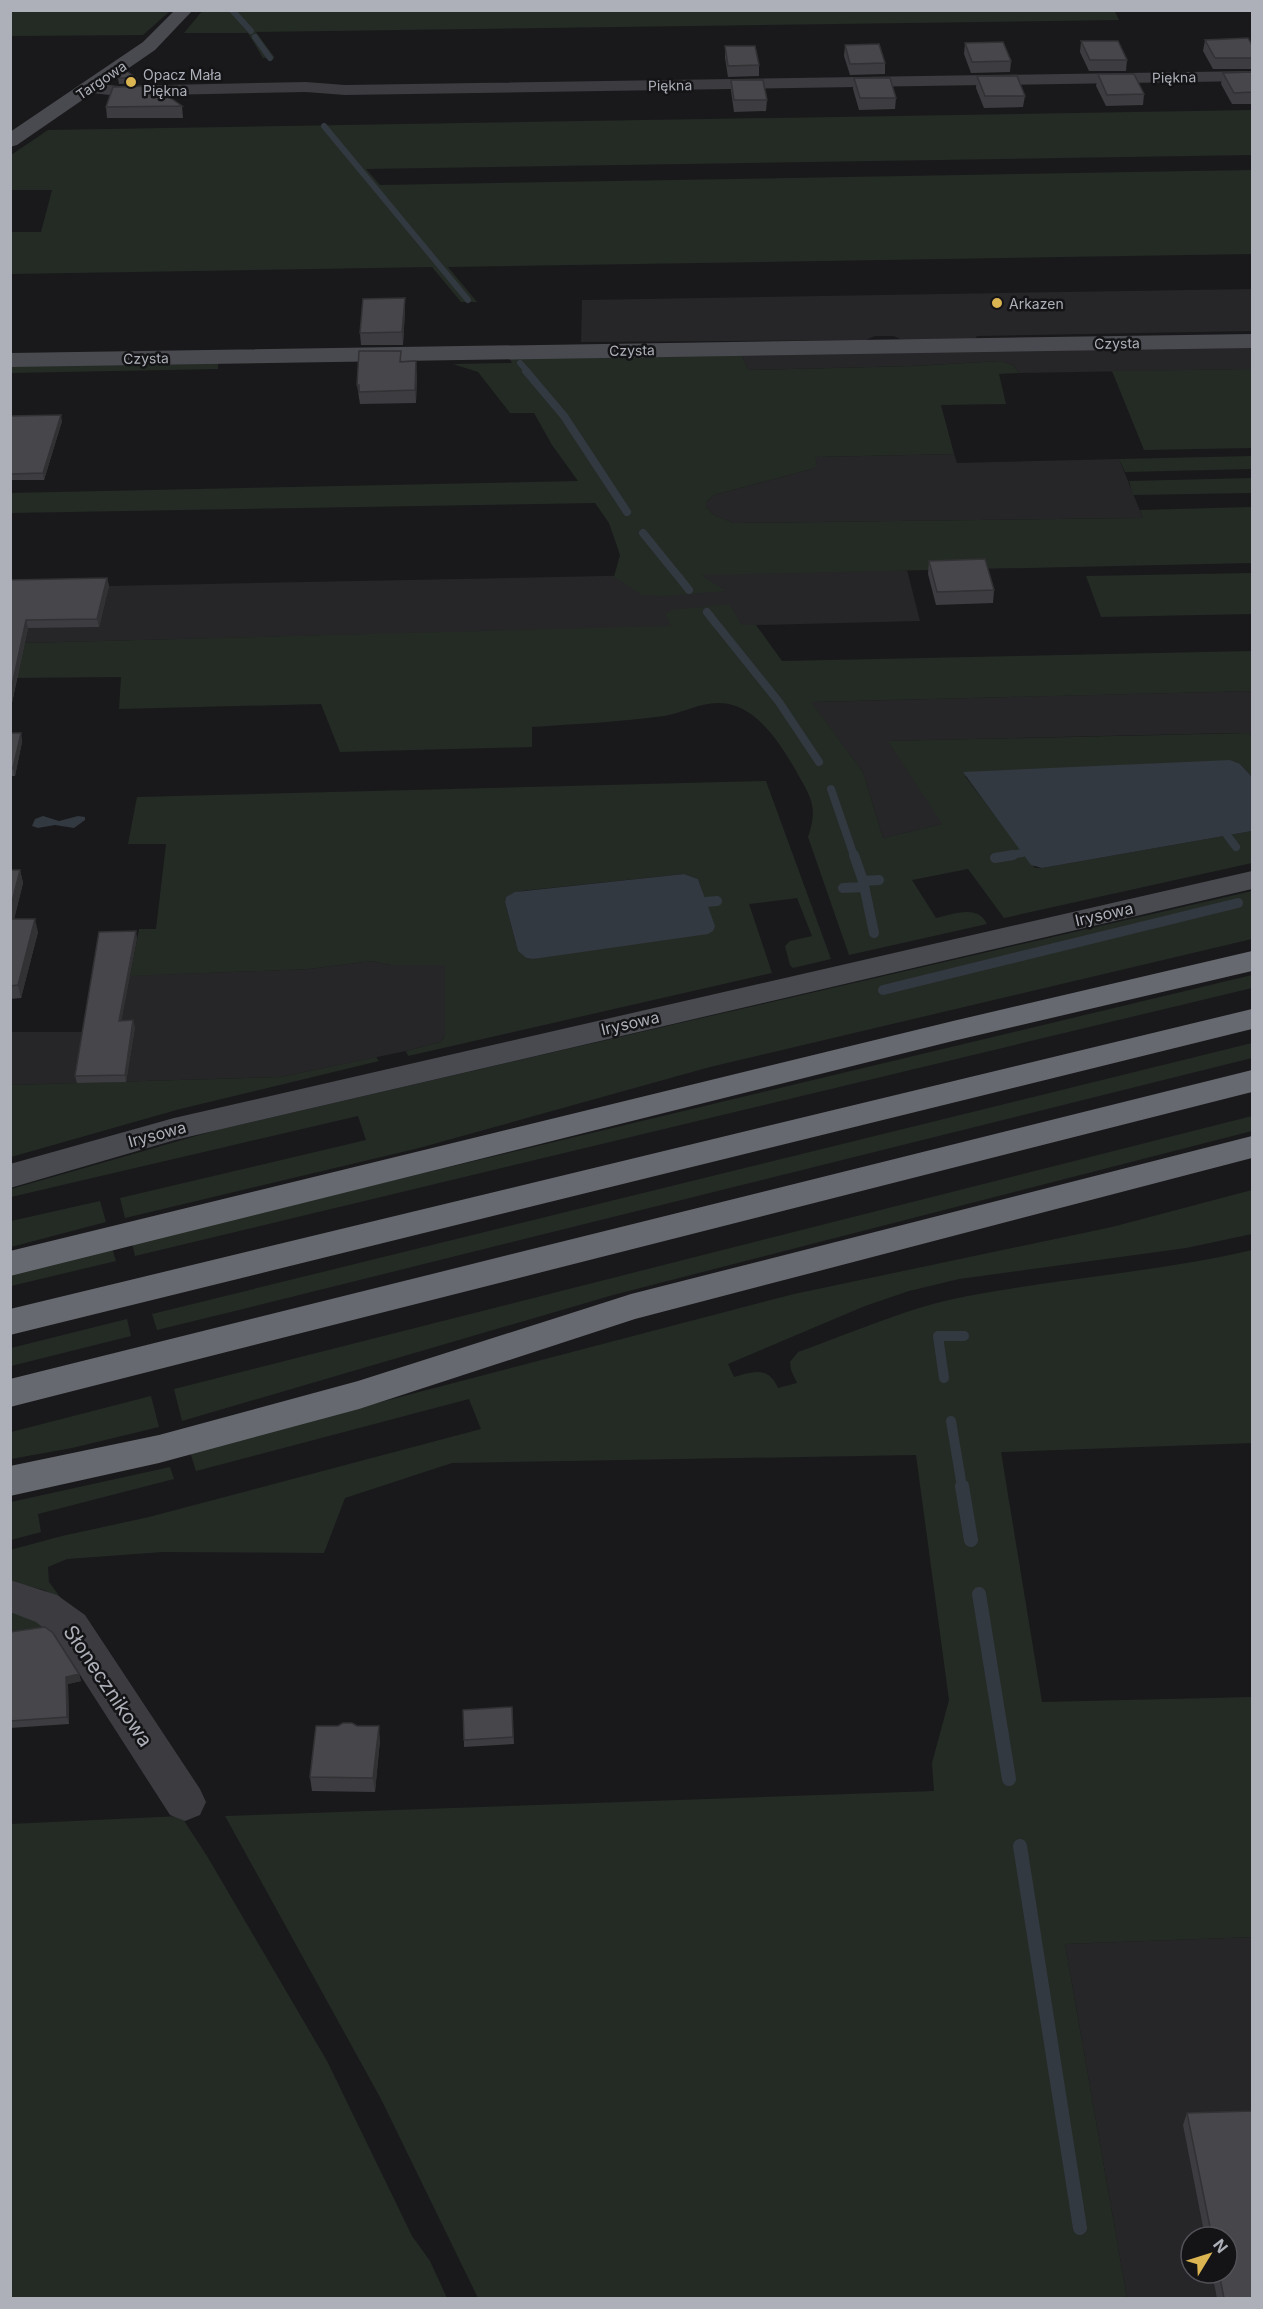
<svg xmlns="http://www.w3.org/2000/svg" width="1263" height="2309" font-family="Inter,sans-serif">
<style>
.built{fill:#262528;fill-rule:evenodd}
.green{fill:#242b25;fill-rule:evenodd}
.water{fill:#333940}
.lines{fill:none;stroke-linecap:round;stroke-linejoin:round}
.stream-far3{stroke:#333940;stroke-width:6}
.stream-far2{stroke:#333940;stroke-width:8}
.stream-far1{stroke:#333940;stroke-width:10}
.stream{stroke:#333940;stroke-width:14}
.street{fill:#3b3b40;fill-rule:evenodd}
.secondary{fill:#494a4f;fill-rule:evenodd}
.highway{fill:#676970;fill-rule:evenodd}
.wall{fill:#3d3c40}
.shaded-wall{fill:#323134}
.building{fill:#47464b;stroke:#323134;stroke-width:1.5}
.poi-dot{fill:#dbb551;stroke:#141416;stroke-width:2}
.labels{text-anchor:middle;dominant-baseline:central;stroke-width:5;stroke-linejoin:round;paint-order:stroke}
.far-poi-label{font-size:14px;fill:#adb0b9;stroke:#141416;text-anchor:start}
.far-street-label{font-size:14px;fill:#adb0b9;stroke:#141416}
.street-label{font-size:16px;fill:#adb0b9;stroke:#141416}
.near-street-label{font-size:20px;fill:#adb0b9;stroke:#141416}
</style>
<rect width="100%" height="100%" fill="#19191b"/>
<!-- built -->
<path class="built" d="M 1252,289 L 1252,331 L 977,336 L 975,339 L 900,339 L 894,336 L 875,336 L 866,340 L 581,342 L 582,300 Z
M 1252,345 L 1252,369 L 1019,373 L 1013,365 L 1001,361 L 914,366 L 748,370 L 741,354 Z
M 954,454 L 957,463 L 1119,459 L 1143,518 L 734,523 L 714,515 L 706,507 L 706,502 L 714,495 L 812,469 L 817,465 L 814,457 Z
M 907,570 L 920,621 L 25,643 L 24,645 L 10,588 Z
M 1252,691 L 1252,737 L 1249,733 L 1236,733 L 889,741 L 943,824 L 883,838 L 863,772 L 810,702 Z
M 372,961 L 390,965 L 445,965 L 446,1024 L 445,1035 L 441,1042 L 406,1051 L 281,1077 L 11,1085 L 10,1032 L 86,1032 L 93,977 L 309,969 Z
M 1252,1937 L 1252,2298 L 1127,2298 L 1065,1944 ZM 1191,2237 L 1227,2237 L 1227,2273 L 1191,2273 Z"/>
<!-- green -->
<path class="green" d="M 203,10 L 1114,10 L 1119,20 L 256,32 L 275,58 L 263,58 L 248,33 L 184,33 Z
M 170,11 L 143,35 L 11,36 L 11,12 Z
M 1252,110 L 1252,155 L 366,169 L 380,185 L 1252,170 L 1252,254 L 448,267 L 477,302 L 461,302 L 432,267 L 11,274 L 11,232 L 41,232 L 52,190 L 11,190 L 11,155 L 48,130 Z
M 741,354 L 748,370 L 914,366 L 1001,361 L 1013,365 L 1019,373 L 999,374 L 1006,404 L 941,405 L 954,454 L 815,457 L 817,466 L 812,469 L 714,495 L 706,502 L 706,507 L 714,515 L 734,523 L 1143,518 L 1140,510 L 1252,507 L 1252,563 L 701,575 L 726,591 L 665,596 L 642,595 L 614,577 L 620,555 L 609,523 L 595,503 L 11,513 L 10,493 L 578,481 L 552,445 L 534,413 L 510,413 L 478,372 L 453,364 L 512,363 L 509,357 Z
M 218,361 L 218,369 L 11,373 L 10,365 Z
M 1252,369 L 1252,448 L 1144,450 L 1112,371 Z
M 1252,456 L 1252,469 L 1125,472 L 1119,459 Z
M 1252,478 L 1252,493 L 1133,495 L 1129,481 Z
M 1252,573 L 1252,614 L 1101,617 L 1086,576 Z
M 729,604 L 742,625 L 756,625 L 782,661 L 1252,651 L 1252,691 L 811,702 L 863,772 L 883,838 L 942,824 L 888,741 L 1249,733 L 1252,737 L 1252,777 L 1240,764 L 965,776 L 1035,868 L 1042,868 L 1252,831 L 1252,863 L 1004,918 L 968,869 L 912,880 L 936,918 C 953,914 978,904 987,924 L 849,955 L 808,837 C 819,806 810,796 795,769 C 779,742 754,702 718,703 C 700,703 682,713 664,716 C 620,722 576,724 532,727 L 532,747 L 340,752 L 321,704 L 119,709 L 121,677 L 11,678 L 10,645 L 24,645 L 25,643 L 671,626 L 665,614 L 672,610 Z
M 766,781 L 831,959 L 793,968 L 790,965 L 785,946 L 790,941 L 812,936 L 797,898 L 749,904 L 772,973 L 408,1056 L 406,1051 L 441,1042 L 445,1035 L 445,965 L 390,965 L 372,961 L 309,969 L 130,976 L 139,929 L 156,929 L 166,844 L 128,844 L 137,797 ZM 684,874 L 698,879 L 706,902 L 534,959 L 526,958 L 518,951 L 505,902 L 506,897 L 521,891 Z
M 1252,891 L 1252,939 L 710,1067 L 419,1148 L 125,1218 L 120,1198 L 366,1140 L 358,1116 L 11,1197 L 11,1189 L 217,1130 Z
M 1252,975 L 1252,988 L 135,1256 L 132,1243 Z
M 1252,1043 L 1252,1058 L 239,1310 L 157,1330 L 152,1314 Z
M 376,1057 L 379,1061 L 180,1109 L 11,1157 L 11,1085 L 281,1077 Z
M 1252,1116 L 1252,1131 L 613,1295 L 182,1421 L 174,1389 Z
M 1252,1190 L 1252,1234 L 1186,1248 L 959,1279 L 909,1291 L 865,1306 L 728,1364 L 734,1377 C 754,1371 768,1366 778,1388 L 797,1383 L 791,1370 L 790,1362 L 798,1352 C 855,1332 908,1307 968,1296 C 1063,1278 1157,1272 1252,1250 L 1252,1443 L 1001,1452 L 1042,1702 L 1252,1697 L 1252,1937 L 1065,1944 L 1127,2298 L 478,2298 L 381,2099 L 225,1816 L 934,1791 L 932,1763 L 949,1700 L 916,1455 L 452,1463 L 345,1498 L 324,1553 L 163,1552 L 67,1559 L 48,1567 L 49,1582 L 63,1601 L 44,1590 L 11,1582 L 10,1550 L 62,1536 L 149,1517 L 481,1429 L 469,1399 L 196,1471 L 190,1452 L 794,1294 L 1112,1227 Z
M 100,1201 L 106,1222 L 11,1247 L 11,1221 Z
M 112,1248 L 116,1261 L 11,1286 L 11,1275 Z
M 127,1319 L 131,1336 L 11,1366 L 11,1348 Z
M 151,1396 L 159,1427 L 72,1448 L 11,1459 L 11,1432 Z
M 170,1467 L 174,1479 L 38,1514 L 41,1532 L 11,1540 L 11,1502 Z
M 10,1607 L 63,1633 L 11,1640 Z
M 181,1816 L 207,1856 L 327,2061 L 412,2236 L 430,2261 L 447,2298 L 11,2298 L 10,1824 Z"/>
<!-- water -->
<path class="water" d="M 1230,760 L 1240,764 L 1252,777 L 1252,831 L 1042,868 L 1031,865 L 963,772 Z
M 43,816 L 59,821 L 78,816 L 85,817 L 85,820 L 74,828 L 55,825 L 38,828 L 32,826 L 35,819 Z
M 684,874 L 698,879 L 715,926 L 713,931 L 708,934 L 533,959 L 526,958 L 518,951 L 505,902 L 506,897 L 515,892 Z"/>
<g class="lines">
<!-- stream-far3 -->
<path class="stream-far3" d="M 232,10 L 251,31
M 255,37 L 270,58
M 324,126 L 468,300
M 520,363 L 528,372"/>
<!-- stream-far2 -->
<path class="stream-far2" d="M 526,371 L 564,416 L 627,512
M 643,533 L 677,575
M 678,576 L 689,590
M 707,612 L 717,625
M 718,626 L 779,702 L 819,762
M 831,789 L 854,856
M 1227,835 L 1236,847
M 1005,856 L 1022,853"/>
<!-- stream-far1 -->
<path class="stream-far1" d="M 854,855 L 863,881 L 874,933
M 995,858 L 1013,855
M 863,881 L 879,880
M 843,888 L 864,887
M 706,902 L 717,901
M 883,990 L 1238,903
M 944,1378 L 938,1336 L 964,1336
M 951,1421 L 962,1487"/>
<!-- stream -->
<path class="stream" d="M 962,1486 L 971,1540
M 979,1594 L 1009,1779
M 1020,1846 L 1080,2228"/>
<!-- street -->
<path class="street" d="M 1252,71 L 1252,81 L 345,95 L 306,92 L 119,96 L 82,92 L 79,88 L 82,84 L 88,83 L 119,86 L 306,82 L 345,85 Z
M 10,1580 L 57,1595 L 85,1615 L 200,1789 L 206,1802 L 200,1815 L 185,1821 L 170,1815 L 57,1639 L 36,1622 L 10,1612 Z"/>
<!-- secondary -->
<path class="secondary" d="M 175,10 L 193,10 L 155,50 L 17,145 L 10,147 L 10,132 L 143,42 Z
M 1252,334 L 1252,348 L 10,367 L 10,353 Z
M 1252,871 L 1252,889 L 175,1140 L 10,1188 L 10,1164 L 174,1118 Z"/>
<!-- highway -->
<path class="highway" d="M 1252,951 L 1252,971 L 953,1041 L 10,1276 L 10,1251 L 953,1021 Z
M 1252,1009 L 1252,1029 L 10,1335 L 10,1309 Z
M 1252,1070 L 1252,1092 L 10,1407 L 10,1379 Z
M 1252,1136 L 1252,1158 L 635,1319 L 359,1409 L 159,1463 L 10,1496 L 10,1466 L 159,1435 L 358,1381 L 631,1294 Z"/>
</g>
<!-- wall -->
<path class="wall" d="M 1205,40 L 1252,45 L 1252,69 L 1213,69 L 1203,51 Z
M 1081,41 L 1127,60 L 1126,71 L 1089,71 L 1080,52 Z
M 965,43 L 1011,61 L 1010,72 L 971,73 L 964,54 Z
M 845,45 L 885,63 L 885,74 L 850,75 L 844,56 Z
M 725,46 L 759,65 L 759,76 L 728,77 L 725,58 Z
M 1252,72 L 1252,104 L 1232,104 L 1221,84 L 1223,73 Z
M 1098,74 L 1144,94 L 1143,105 L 1106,106 L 1096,86 Z
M 977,76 L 1025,96 L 1023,107 L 984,108 L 976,88 Z
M 118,78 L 136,78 L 137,83 L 119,84 Z
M 854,78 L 896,98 L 895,109 L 859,110 L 853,89 Z
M 731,80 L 767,100 L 766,111 L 734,112 L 731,91 Z
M 182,106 L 183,118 L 107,118 L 106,107 Z
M 405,298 L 405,310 L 403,345 L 361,345 L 360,333 Z
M 402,362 L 417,374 L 416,403 L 360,404 L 357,385 Z
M 10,416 L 62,421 L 44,480 L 10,480 Z
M 929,561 L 994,590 L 993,603 L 936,605 L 928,574 Z
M 107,578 L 109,586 L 99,627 L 28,628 L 10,712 L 10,580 Z
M 10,733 L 21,733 L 22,742 L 15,776 L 10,776 Z
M 10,870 L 20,870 L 23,883 L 14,919 L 38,932 L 21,998 L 10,999 Z
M 137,938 L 121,1021 L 135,1027 L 126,1082 L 77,1083 L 75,1076 Z
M 10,1632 L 79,1674 L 81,1681 L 68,1684 L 69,1724 L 10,1728 Z
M 512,1707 L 514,1744 L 464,1747 L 464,1740 Z
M 380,1740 L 375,1792 L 312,1791 L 310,1777 Z
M 1187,2113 L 1252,2298 L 1217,2298 L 1212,2273 L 1227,2273 L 1227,2237 L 1205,2237 L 1183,2125 Z"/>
<!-- shaded-wall -->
<path class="shaded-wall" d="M 405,298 L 405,310 L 403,345 L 402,332 Z
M 416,361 L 417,374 L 416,403 L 415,390 Z
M 61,415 L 62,421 L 44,480 L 43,473 Z
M 107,578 L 109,586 L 99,627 L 97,619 Z
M 26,620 L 28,628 L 10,712 L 10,695 Z
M 21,733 L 22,742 L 15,776 L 13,768 Z
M 20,870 L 23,883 L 11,932 L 10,910 Z
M 35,919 L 38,932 L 21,998 L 18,985 Z
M 136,931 L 137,938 L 120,1028 L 119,1021 Z
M 133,1020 L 135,1027 L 126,1082 L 125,1075 Z
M 79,1674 L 81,1681 L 68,1684 L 69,1724 L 67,1717 L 66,1677 Z
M 379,1726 L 380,1740 L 375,1792 L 373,1778 Z"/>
<!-- building -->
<path class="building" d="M 1248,38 L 1252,45 L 1252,58 L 1215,58 L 1205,40 Z
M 1081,41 L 1118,41 L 1127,60 L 1090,60 Z
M 1003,42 L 1011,61 L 972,62 L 965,43 Z
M 879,44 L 885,63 L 850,64 L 845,45 Z
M 725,46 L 755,46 L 759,65 L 728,66 Z
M 123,68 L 136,78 L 118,78 Z
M 1252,72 L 1252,92 L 1234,93 L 1223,73 Z
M 1098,74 L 1134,74 L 1144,94 L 1107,95 Z
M 977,76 L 1017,76 L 1025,96 L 985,96 Z
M 854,78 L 890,78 L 896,98 L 860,98 Z
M 731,80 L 763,80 L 767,100 L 734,100 Z
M 154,86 L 182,106 L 106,107 L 113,87 Z
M 405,298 L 402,332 L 360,333 L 363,299 Z
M 359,351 L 401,351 L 400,362 L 416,361 L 415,390 L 359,392 L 359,385 L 357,385 Z
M 61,415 L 43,473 L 10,474 L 10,416 Z
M 985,559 L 994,590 L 937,592 L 929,561 Z
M 107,578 L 97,619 L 26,620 L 10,695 L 10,580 Z
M 10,733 L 21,733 L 13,768 L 10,768 Z
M 10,870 L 20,870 L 10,910 Z
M 10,919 L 35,919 L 18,985 L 10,986 Z
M 136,931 L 119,1021 L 133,1020 L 125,1075 L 75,1076 L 99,932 Z
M 45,1627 L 53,1633 L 79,1674 L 66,1677 L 67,1717 L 10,1721 L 10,1632 Z
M 512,1707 L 513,1737 L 464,1740 L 463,1710 Z
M 343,1723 L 352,1723 L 357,1726 L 379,1726 L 373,1778 L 310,1777 L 316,1726 L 338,1726 Z
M 1252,2111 L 1252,2298 L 1224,2298 L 1219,2273 L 1227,2273 L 1227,2237 L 1212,2237 L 1187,2113 Z"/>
<!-- markers -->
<g class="poi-dot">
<circle cx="131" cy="82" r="6"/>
<circle cx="997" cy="303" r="6"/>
</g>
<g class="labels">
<!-- far-poi labels -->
<g class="far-poi-label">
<text x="143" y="74">Opacz Mała<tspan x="143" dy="16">Piękna</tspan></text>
<text x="1009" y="303">Arkazen</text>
</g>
<!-- far-street labels -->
<g class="far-street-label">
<text transform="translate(1174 77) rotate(-1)">Piękna</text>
<text transform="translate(101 80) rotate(-34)">Targowa</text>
<text transform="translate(670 85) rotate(-1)">Piękna</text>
<text transform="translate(1117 343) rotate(-1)">Czysta</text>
<text transform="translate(632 350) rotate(-1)">Czysta</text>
<text transform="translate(146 358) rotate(-1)">Czysta</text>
</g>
<!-- street labels -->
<g class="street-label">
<text transform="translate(1104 914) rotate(-13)">Irysowa</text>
<text transform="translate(630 1023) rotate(-13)">Irysowa</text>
<text transform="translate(157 1134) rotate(-15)">Irysowa</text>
</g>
<!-- near-street labels -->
<g class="near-street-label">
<text transform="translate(108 1686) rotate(56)">Słonecznikowa</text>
</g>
</g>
<!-- border -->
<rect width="1263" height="2309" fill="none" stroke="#adb0b9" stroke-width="24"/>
<!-- north arrow -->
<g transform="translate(1209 2255) rotate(52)"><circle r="28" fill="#141416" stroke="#515257" stroke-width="1.5"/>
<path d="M0-4.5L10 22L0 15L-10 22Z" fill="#dbb551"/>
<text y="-9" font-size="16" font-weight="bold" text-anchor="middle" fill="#adb0b9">N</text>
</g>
</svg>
